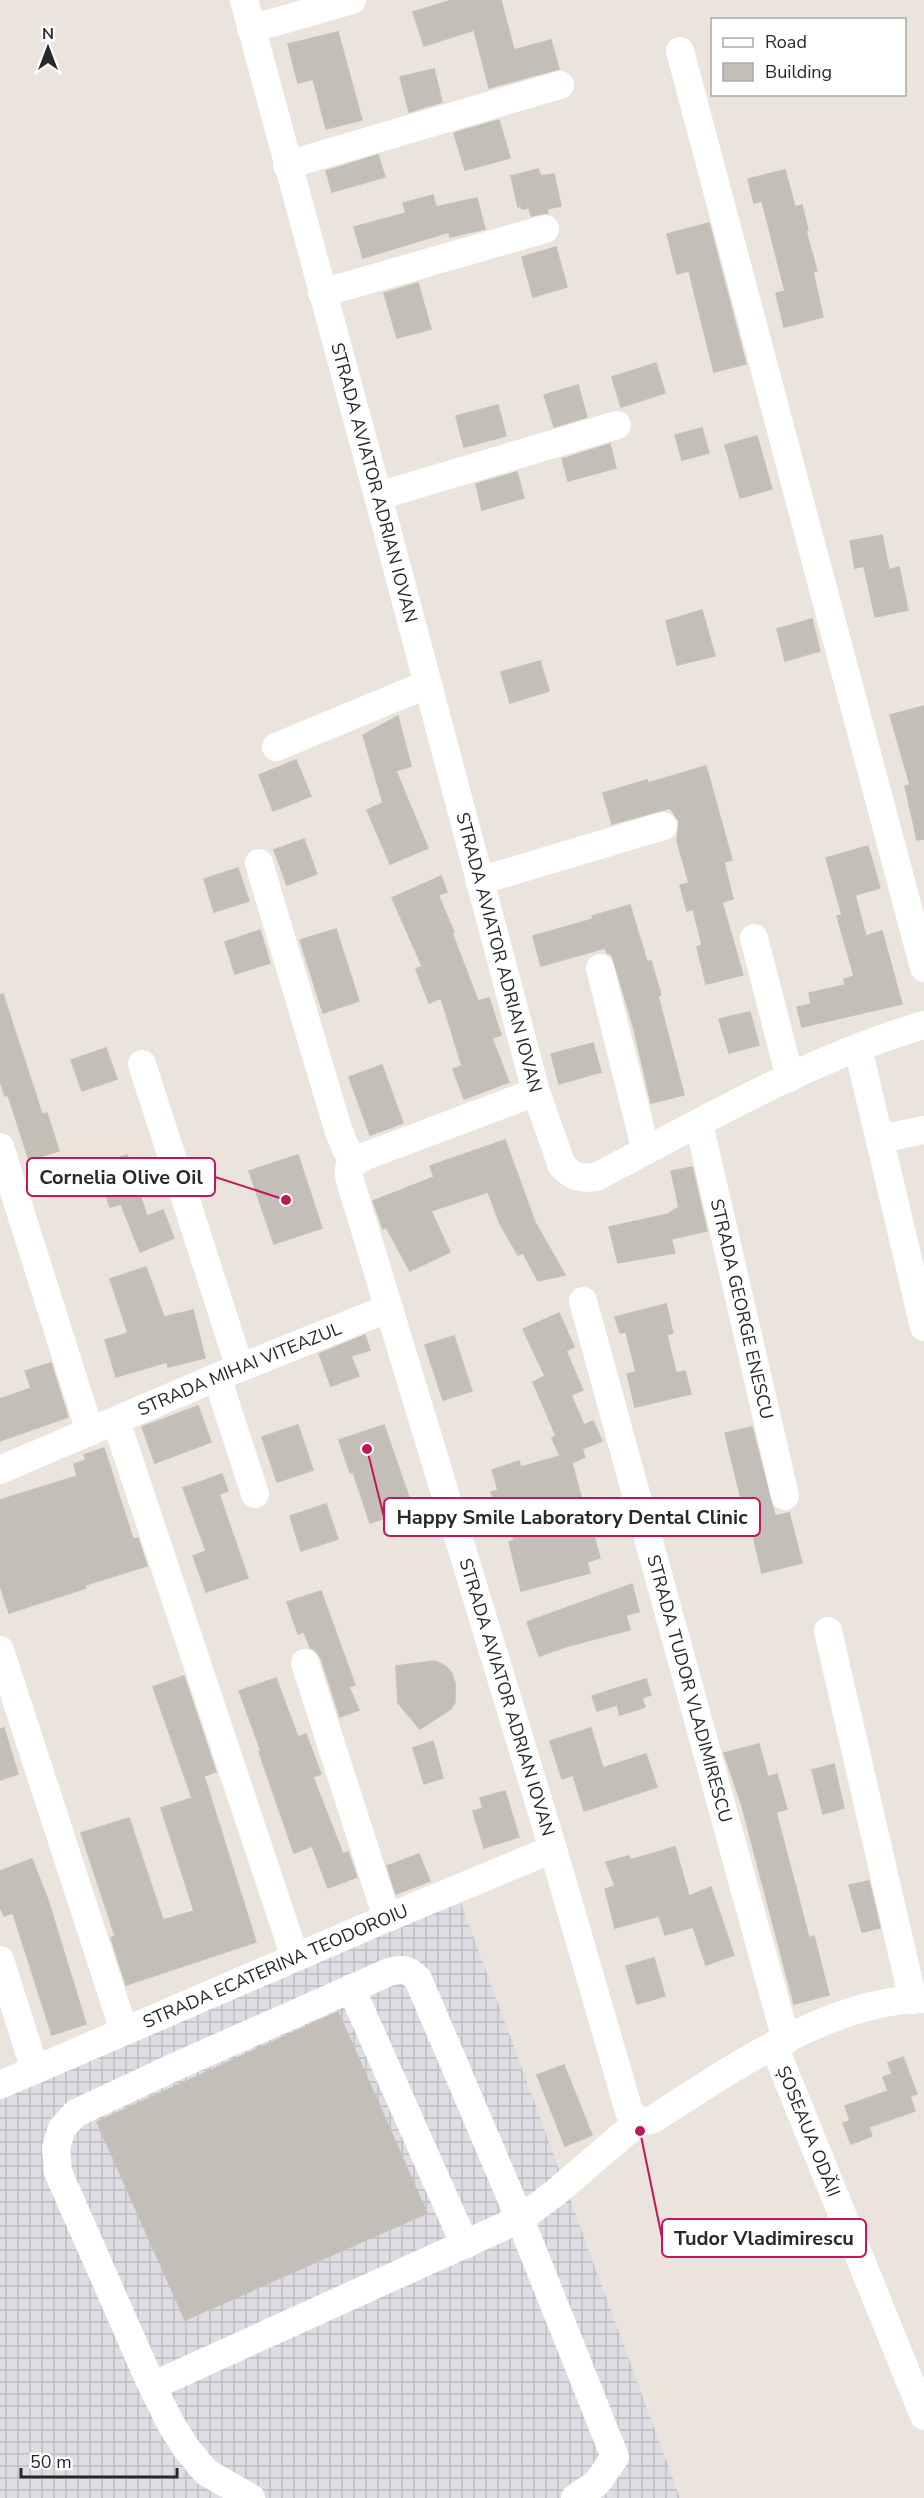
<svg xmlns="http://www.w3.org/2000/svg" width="924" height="2498" font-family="'Nunito Sans',sans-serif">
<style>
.industrial{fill:url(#industrial-grid)}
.building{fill:#c3beb8;stroke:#c5c0b7;stroke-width:1.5}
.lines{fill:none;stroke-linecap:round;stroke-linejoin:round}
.minor{stroke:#fff;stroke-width:28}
.labels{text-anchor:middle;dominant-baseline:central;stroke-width:4.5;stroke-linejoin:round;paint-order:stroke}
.street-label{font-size:18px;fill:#292929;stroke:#fff}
.leader{fill:none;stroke:#c2185b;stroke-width:2}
.callout-dot{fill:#c2185b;stroke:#fff;stroke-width:2}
.callout{fill:#fff;stroke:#c2185b;stroke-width:2}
.callout-label{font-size:20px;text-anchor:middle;font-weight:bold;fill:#292929}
</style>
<defs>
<pattern id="industrial-grid" width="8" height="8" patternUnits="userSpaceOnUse" patternTransform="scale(1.5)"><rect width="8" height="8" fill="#dedde3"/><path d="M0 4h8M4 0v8" fill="none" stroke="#bebec3"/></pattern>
</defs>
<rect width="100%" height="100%" fill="#eae4dd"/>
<!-- industrial -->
<path class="industrial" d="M 457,1892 L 680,2498 L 0,2498 L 0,2097 Z"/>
<!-- building -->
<path class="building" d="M 452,0 L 501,0 L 514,50 L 551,40 L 559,69 L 489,88 L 474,30 L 424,46 L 413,12 Z
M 338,32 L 362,120 L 326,129 L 313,79 L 298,83 L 288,44 Z
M 434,69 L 442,102 L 409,112 L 400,77 Z
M 499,120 L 510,158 L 465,170 L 454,133 Z
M 378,155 L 385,177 L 332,192 L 326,171 Z
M 538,169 L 541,176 L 554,174 L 561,206 L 547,209 L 548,213 L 531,216 L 529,208 L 522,209 L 521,206 L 518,207 L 511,176 Z
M 785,170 L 795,207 L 802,205 L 808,230 L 806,231 L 817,271 L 813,272 L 823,317 L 784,327 L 776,293 L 785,291 L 762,201 L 754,203 L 748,179 Z
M 433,195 L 436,207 L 477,198 L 485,229 L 450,237 L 449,232 L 363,258 L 354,227 L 406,213 L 403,203 Z
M 709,223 L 746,364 L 714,372 L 689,271 L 677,274 L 667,234 Z
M 556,247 L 567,287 L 533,297 L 522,257 Z
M 418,283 L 431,329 L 397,338 L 384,293 Z
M 656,363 L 665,393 L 621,407 L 612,377 Z
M 578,385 L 587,417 L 554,427 L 544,395 Z
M 498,405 L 506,436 L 464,447 L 456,416 Z
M 702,428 L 709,453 L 682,460 L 675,435 Z
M 757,436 L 772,489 L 740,498 L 725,445 Z
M 610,444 L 616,468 L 568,481 L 562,459 Z
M 517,472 L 524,498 L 482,510 L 476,484 Z
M 882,535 L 889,570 L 899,567 L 908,610 L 875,617 L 864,566 L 855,568 L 850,541 Z
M 702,610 L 715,656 L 677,665 L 666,621 Z
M 812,619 L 820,651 L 785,661 L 777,629 Z
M 540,661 L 549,691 L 510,703 L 501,672 Z
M 924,706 L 924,839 L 917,840 L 905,786 L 910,785 L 890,715 Z
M 398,716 L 411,766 L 396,771 L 428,848 L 390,864 L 367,810 L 383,803 L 363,735 Z
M 296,760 L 311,796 L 273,811 L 259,775 Z
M 706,766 L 732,860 L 724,862 L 733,899 L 722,902 L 743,975 L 706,984 L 697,947 L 702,945 L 693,909 L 687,911 L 680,885 L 689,883 L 677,841 L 679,821 L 670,808 L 612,824 L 603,793 L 647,780 L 648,783 Z
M 304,839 L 317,874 L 287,885 L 274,850 Z
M 868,846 L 880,888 L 855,895 L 866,936 L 882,931 L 902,1004 L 802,1027 L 797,1007 L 811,1004 L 809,993 L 845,985 L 844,979 L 854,976 L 837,916 L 842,915 L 826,858 Z
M 238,868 L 249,901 L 214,912 L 204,879 Z
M 441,876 L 447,892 L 438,895 L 454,932 L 452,933 L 478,1001 L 489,998 L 501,1035 L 492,1038 L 509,1082 L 464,1099 L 453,1069 L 462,1066 L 441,998 L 429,1003 L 416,969 L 422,966 L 392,898 Z
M 630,905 L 647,962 L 651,961 L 661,995 L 658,996 L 684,1095 L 651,1103 L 634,1029 L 612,955 L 607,953 L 605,948 L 541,966 L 533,936 L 593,919 L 592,916 Z
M 336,929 L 359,1001 L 323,1013 L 300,940 Z
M 260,930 L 270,963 L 235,974 L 225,942 Z
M 3,994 L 42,1114 L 47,1113 L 59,1151 L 29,1160 L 8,1095 L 5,1096 L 0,1081 L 0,995 Z
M 750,1012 L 759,1045 L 729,1053 L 719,1019 Z
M 593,1043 L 601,1072 L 559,1084 L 551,1054 Z
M 106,1048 L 117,1079 L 82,1091 L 71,1060 Z
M 382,1065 L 403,1123 L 370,1135 L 349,1077 Z
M 505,1140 L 535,1222 L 565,1275 L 538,1281 L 523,1253 L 518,1255 L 500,1224 L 488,1192 L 431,1211 L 450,1252 L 410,1271 L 386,1227 L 383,1229 L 373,1201 L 434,1177 L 430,1166 Z
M 127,1155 L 147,1216 L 163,1210 L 174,1238 L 140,1252 L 121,1204 L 110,1207 L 96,1165 Z
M 298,1155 L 322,1228 L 274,1244 L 249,1171 Z
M 692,1167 L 707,1231 L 671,1239 L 675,1253 L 618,1263 L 609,1227 L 668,1214 L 679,1207 L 671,1171 Z
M 146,1267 L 164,1317 L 193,1310 L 205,1358 L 168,1367 L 167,1362 L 116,1377 L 105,1340 L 128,1333 L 110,1279 Z
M 666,1304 L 673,1333 L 667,1335 L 676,1373 L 685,1371 L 691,1394 L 635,1407 L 627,1374 L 636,1372 L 626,1332 L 620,1333 L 615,1317 Z
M 559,1313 L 574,1347 L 566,1351 L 583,1390 L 571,1395 L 584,1425 L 593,1421 L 602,1441 L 582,1449 L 585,1457 L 572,1463 L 583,1504 L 579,1505 L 589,1538 L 594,1536 L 600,1558 L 587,1562 L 590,1573 L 521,1591 L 509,1542 L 514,1540 L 504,1508 L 497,1510 L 491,1492 L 498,1490 L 492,1470 L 519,1461 L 521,1467 L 560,1456 L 552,1438 L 556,1436 L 533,1382 L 545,1376 L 523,1329 Z
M 365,1335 L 370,1350 L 351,1356 L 359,1376 L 331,1386 L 319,1354 Z
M 454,1336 L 472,1391 L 443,1400 L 425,1345 Z
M 51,1363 L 68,1417 L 0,1441 L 0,1399 L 31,1388 L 25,1371 Z
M 198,1406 L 211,1442 L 155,1463 L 142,1427 Z
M 298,1425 L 313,1470 L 277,1482 L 262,1437 Z
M 384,1425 L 413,1509 L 370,1523 L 353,1472 L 350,1473 L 339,1440 Z
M 752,1427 L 775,1516 L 789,1513 L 802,1563 L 762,1573 L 746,1506 L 743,1507 L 725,1433 Z
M 104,1448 L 133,1539 L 138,1538 L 147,1566 L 85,1585 L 86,1588 L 9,1613 L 0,1585 L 0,1500 L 77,1476 L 74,1464 L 86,1460 L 84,1455 Z
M 222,1474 L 228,1491 L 219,1494 L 248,1578 L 206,1592 L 193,1556 L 206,1551 L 183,1488 Z
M 326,1504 L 338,1539 L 301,1551 L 290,1516 Z
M 632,1584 L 639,1612 L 626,1615 L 630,1630 L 568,1646 L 539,1656 L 527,1622 Z
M 321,1591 L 355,1685 L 349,1687 L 359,1710 L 340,1717 L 321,1658 L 316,1651 L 310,1647 L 304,1632 L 298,1634 L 287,1602 Z
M 434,1661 L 445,1666 L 451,1672 L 455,1683 L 455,1702 L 451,1709 L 420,1729 L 398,1703 L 396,1666 Z
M 184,1676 L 216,1772 L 204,1776 L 256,1942 L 126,1985 L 111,1938 L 115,1936 L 81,1833 L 129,1818 L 163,1920 L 194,1911 L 161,1808 L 192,1798 L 153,1687 Z
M 276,1678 L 298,1737 L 306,1734 L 321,1774 L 313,1777 L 343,1854 L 348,1852 L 357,1877 L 328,1888 L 312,1846 L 294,1853 L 259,1752 L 261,1751 L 239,1691 Z
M 646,1679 L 651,1695 L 642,1698 L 645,1707 L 620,1715 L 617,1705 L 597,1711 L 592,1696 Z
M 4,1728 L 18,1774 L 0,1780 L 0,1729 Z
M 591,1728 L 603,1768 L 646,1754 L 657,1787 L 584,1811 L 573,1775 L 562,1779 L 550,1741 Z
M 433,1741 L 443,1778 L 424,1784 L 413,1748 Z
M 759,1744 L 768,1777 L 777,1774 L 787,1809 L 776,1812 L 809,1938 L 814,1936 L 829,1995 L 794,2004 L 742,1806 L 724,1753 Z
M 834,1764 L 844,1808 L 823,1814 L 812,1770 Z
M 505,1791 L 519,1837 L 484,1848 L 473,1811 L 483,1808 L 480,1798 Z
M 675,1847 L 689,1896 L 711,1887 L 734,1955 L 706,1965 L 693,1927 L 665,1935 L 659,1916 L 615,1928 L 605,1889 L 615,1886 L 606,1862 L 629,1856 L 630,1860 Z
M 419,1854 L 430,1881 L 396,1894 L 387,1866 Z
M 32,1859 L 48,1900 L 86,2024 L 52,2035 L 13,1913 L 4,1916 L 0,1907 L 0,1871 Z
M 869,1881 L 880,1928 L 862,1932 L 849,1885 Z
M 654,1958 L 665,1996 L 637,2004 L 626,1966 Z
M 338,2012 L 427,2213 L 185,2320 L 97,2122 Z
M 903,2057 L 917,2094 L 910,2096 L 915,2111 L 869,2127 L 872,2136 L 851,2144 L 843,2123 L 850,2121 L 845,2106 L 888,2091 L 883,2077 L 892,2074 L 888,2063 Z
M 564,2065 L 592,2135 L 565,2146 L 537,2075 Z"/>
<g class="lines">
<!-- minor -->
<g class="minor">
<path id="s1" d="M 244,0 L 378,496 L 536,1092 L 363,1157 L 349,1167 L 349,1177 L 553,1849 L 629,2111 L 638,2122"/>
<path d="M 251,29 L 352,0"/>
<path d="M 680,51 L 924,968"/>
<path d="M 287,165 L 560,85"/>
<path d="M 322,293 L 545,229"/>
<path d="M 378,496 L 617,425"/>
<path d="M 276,747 L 428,684"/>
<path d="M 259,863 L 338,1129 L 346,1149 L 355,1161"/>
<path d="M 479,881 L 663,826"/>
<path d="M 754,938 L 790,1078"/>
<path d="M 600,968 L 646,1151"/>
<path d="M 858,1048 L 924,1327"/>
<path d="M 142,1064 L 240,1368"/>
<path d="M 536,1092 L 562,1166 C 573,1177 581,1179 596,1177 C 702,1122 808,1059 924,1025"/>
<path id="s2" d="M 699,1124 L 785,1496"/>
<path d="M 880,1139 L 924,1130"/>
<path d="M 0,1147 L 90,1432"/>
<path id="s3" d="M 583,1301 L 786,2040"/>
<path d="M 217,1377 L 255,1494"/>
<path d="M 116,1421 L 295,1957"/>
<path id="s4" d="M 0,1470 L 217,1377 L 389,1308"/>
<path d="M 828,1631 L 913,2000"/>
<path d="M 0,1650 L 124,2031"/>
<path d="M 305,1663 L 387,1918"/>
<path d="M 0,1960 L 35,2070"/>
<path d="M 351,1988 L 465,2245"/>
<path id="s5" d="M 774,2046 L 924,2416"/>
<path id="s6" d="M 0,2085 L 387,1918 L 553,1849"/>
<path d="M 638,2122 L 652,2120 C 728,2071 831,1999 924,1999"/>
<path d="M 152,2386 L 520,2219 L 418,1979 C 408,1969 402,1968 389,1972 L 181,2064 L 76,2113 L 62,2128 L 56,2148 L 58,2172 L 152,2386 L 171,2424 L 186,2448 L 206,2472 L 251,2498"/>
<path d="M 575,2498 L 597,2483 L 615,2457 L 520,2219 L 555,2193 L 638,2122"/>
</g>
</g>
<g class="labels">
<!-- street labels -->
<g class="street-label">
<text stroke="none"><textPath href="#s1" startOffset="500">STRADA AVIATOR ADRIAN IOVAN</textPath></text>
<text stroke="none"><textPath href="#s1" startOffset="986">STRADA AVIATOR ADRIAN IOVAN</textPath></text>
<text stroke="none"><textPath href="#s2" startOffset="190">STRADA GEORGE ENESCU</textPath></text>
<text stroke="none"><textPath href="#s4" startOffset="260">STRADA MIHAI VITEAZUL</textPath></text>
<text stroke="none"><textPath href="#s3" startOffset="402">STRADA TUDOR VLADIMIRESCU</textPath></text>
<text stroke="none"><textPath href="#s1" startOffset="1886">STRADA AVIATOR ADRIAN IOVAN</textPath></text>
<text stroke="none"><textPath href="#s6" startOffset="300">STRADA ECATERINA TEODOROIU</textPath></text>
<text stroke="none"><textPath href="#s5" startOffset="92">ȘOSEAUA ODĂII</textPath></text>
</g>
</g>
<!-- callouts -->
<path class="leader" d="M286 1200L215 1177M367 1449L384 1517M640 2131L662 2238"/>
<g class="callout-dot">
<circle cx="286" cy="1200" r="6"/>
<circle cx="367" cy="1449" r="6"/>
<circle cx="640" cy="2131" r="6"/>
</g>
<g class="callout">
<rect x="27" y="1158" width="188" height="38" rx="6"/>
<rect x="384" y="1498" width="376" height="38" rx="6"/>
<rect x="662" y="2219" width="204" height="38" rx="6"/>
</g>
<g class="callout-label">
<text x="121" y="1184">Cornelia Olive Oil</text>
<text x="572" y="1524">Happy Smile Laboratory Dental Clinic</text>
<text x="764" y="2245">Tudor Vladimirescu</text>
</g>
<!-- legend -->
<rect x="711" y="18" width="195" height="78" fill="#ffffff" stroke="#a9a9a9" stroke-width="1.5"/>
<rect x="723" y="38" width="30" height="9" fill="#ffffff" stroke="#a9a9a9" stroke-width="1.5"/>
<text x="765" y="48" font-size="18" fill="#292929">Road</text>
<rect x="723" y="63" width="30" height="18" fill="#c3beb8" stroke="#a9a9a9" stroke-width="1.5"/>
<text x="765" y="78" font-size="18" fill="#292929">Building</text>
<!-- north arrow -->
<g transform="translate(48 48)" stroke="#ffffff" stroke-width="4.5" paint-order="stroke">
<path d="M0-4.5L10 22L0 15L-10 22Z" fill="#292929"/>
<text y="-9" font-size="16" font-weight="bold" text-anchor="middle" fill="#292929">N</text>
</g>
<!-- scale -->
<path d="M21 2468v9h156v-9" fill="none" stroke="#292929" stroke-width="3"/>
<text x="30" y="2468" font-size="18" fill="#292929" stroke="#ffffff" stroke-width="4.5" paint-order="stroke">50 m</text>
</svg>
